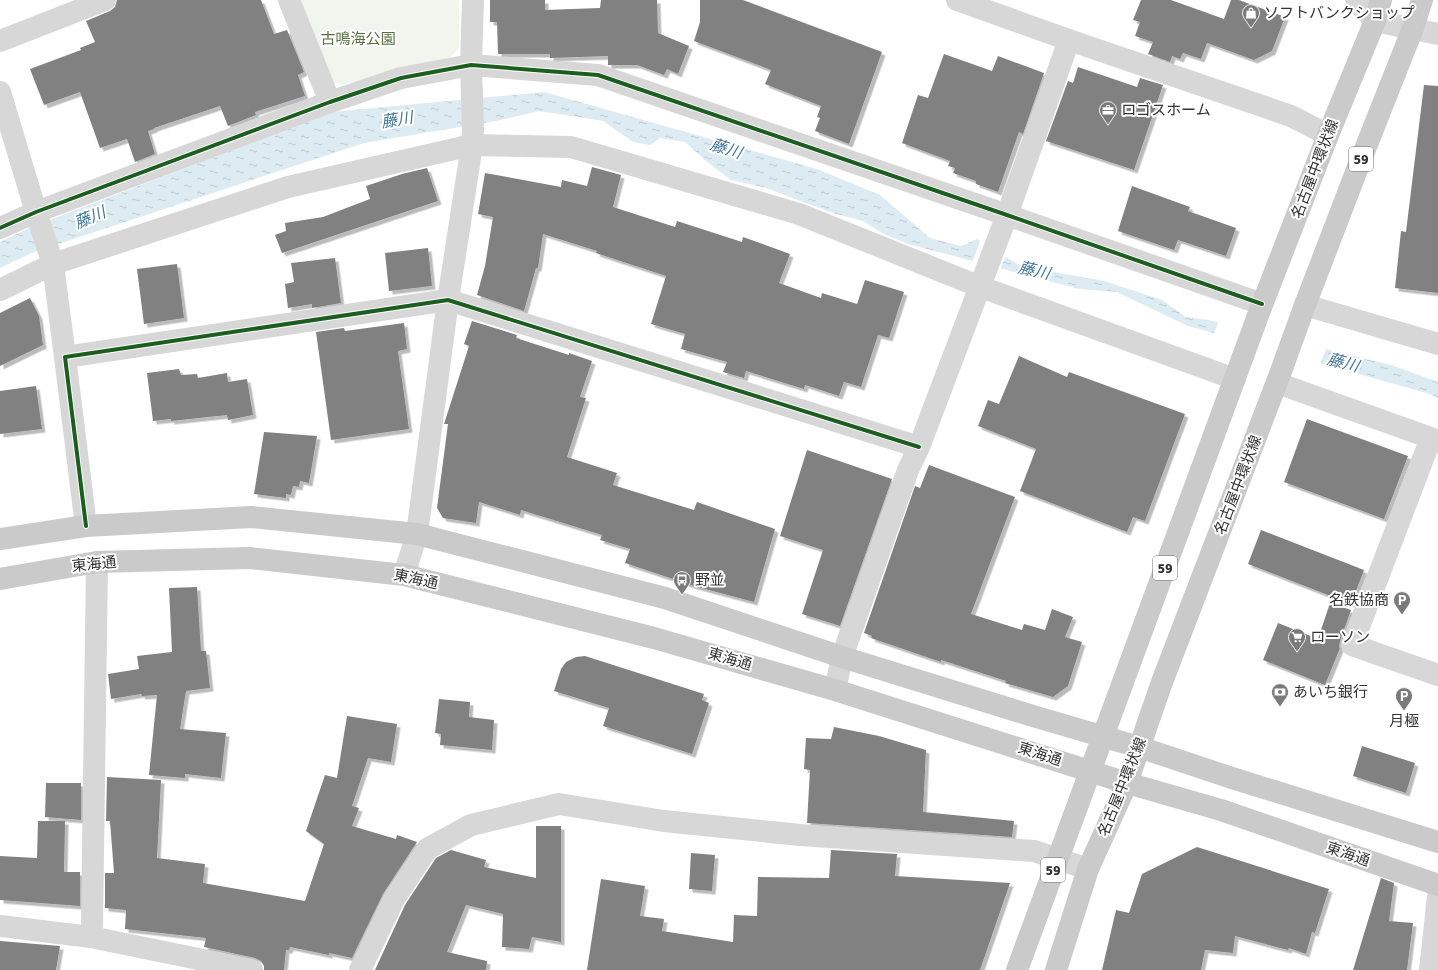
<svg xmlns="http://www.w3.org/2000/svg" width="1438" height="970" font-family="Signika,'Noto Sans JP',sans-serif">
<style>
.green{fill:#f1f5ed}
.water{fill:url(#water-ripples)}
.pier{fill:#fff}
.building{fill:#818181;filter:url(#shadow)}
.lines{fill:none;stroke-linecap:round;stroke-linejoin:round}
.minor{stroke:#d7d7d7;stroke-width:22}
.major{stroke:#cacaca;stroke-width:22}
.cycleway-casing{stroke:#fff;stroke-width:6}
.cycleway{stroke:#1b5e20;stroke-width:4}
.labels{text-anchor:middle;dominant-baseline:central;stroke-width:4;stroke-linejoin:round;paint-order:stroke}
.shield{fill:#fff;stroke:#707070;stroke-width:1}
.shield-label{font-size:14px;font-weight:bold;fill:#333}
.poi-label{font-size:15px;fill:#333;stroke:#fff;text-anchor:start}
.park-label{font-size:15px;fill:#56703f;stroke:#fff}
.street-label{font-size:15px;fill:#333;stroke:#fff}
.water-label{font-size:16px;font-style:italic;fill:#3f7597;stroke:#fff}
</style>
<defs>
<pattern id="water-ripples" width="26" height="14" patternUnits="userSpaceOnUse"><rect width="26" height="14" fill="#ddebf3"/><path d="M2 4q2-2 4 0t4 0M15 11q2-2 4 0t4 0" fill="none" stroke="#becad1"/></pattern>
<filter id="shadow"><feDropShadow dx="3.5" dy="3.5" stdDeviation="0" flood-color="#0004"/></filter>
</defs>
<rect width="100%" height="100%" fill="#fff"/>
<!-- green -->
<path class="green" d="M 296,0 L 459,0 L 459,48 L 449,59 L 408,68 L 342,85 L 330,82 Z"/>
<!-- water -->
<path class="water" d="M 544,92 L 817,169 L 880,195 L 930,238 L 961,246 L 977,239 L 1021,266 L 1104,281 L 1162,300 L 1186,317 L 1208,320 L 1391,365 L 1438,382 L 1438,398 L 1430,394 L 1188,326 L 1117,292 L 1079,289 L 908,244 L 882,233 L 863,221 L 833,213 L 766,188 L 731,180 L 706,161 L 685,142 L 660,138 L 650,145 L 633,142 L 603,121 L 539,111 L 496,121 L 364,143 L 34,252 L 0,268 L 0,242 L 29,228 L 331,112 Z"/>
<!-- pier -->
<path class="pier" d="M 981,239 L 1006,255 L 1000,270 L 972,263 Z
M 1219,321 L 1327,347 L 1320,365 L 1213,335 Z"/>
<!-- building -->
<path class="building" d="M 117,0 L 261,0 L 274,34 L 287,30 L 304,72 L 298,75 L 305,96 L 255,112 L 256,115 L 228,126 L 220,106 L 154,128 L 154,129 L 148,131 L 155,154 L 135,162 L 127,139 L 100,148 L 80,92 L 44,105 L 30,69 L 81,50 L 80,48 L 95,42 L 86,21 L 110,11 L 115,7 Z
M 490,0 L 545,0 L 545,10 L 600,8 L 601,0 L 657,0 L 658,33 L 689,46 L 678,74 L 667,69 L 664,75 L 637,65 L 608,65 L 608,56 L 550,58 L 550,54 L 498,54 L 497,22 L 490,22 Z
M 700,0 L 743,0 L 882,52 L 849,144 L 815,131 L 820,118 L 817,117 L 821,106 L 765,84 L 771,70 L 694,41 L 700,22 Z
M 1141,0 L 1171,0 L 1224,19 L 1231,0 L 1239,0 L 1285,17 L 1272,51 L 1254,60 L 1207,43 L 1201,59 L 1183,53 L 1180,59 L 1172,56 L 1170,62 L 1148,54 L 1153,42 L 1135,36 L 1140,22 L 1133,20 Z
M 944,54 L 992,71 L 998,56 L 1044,73 L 1023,134 L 1019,132 L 998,192 L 976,184 L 976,181 L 953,173 L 955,168 L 948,166 L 950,161 L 902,143 L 918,95 L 928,98 Z
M 1078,67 L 1137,87 L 1140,78 L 1163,85 L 1134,170 L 1046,141 L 1068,81 L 1073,83 Z
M 1424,85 L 1438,86 L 1438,293 L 1395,288 L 1401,231 L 1406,232 Z
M 592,167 L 621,175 L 613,207 L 675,227 L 677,221 L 742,242 L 743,237 L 790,254 L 779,283 L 821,298 L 822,293 L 857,304 L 865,280 L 904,292 L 889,338 L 878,335 L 861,387 L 844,382 L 839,396 L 805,385 L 804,389 L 746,371 L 744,378 L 723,372 L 727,362 L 681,349 L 685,334 L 651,324 L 666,276 L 596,253 L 597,251 L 543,234 L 538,268 L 536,268 L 524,311 L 477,295 L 485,266 L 493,217 L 478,214 L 485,173 L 561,187 L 562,180 L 587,186 Z
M 427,168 L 438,201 L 282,253 L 275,235 L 286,231 L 285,223 L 323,217 L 370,199 L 366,186 L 402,174 Z
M 1132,186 L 1190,207 L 1188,211 L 1236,228 L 1226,256 L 1178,240 L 1174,250 L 1118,231 Z
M 428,248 L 432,286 L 389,291 L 385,253 Z
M 335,258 L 341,303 L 312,308 L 312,304 L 288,308 L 285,284 L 294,282 L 291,263 Z
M 177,264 L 184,318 L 144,324 L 137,269 Z
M 30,298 L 39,316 L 43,345 L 0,366 L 0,313 Z
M 472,321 L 517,335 L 516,338 L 569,355 L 569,353 L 592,361 L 580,397 L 586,398 L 567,457 L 617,473 L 613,485 L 694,510 L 697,502 L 775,529 L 754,602 L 694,586 L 625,563 L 630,549 L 600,540 L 602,535 L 521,510 L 520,515 L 479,502 L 476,523 L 443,518 L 437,508 L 448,424 L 444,424 L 469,346 L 464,344 Z
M 404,323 L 407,349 L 398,351 L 409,429 L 331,440 L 316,332 L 344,328 L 345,331 Z
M 1019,356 L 1067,377 L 1069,372 L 1185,414 L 1145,521 L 1133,517 L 1127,532 L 1020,491 L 1036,449 L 978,426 L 988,400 L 999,404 Z
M 179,369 L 181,375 L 197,374 L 198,378 L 227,373 L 228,382 L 247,379 L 253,415 L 228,420 L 227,415 L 171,421 L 171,419 L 153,421 L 147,373 Z
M 36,386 L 42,429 L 0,434 L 0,391 Z
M 1307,419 L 1408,456 L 1384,519 L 1284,482 Z
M 264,432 L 317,436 L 309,483 L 300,481 L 299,487 L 293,486 L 291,495 L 286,494 L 286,498 L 254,494 Z
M 807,450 L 892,479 L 840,626 L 802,614 L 823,550 L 780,536 Z
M 929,465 L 1015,497 L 971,614 L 1022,630 L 1024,624 L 1045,630 L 1052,609 L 1073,617 L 1065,637 L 1082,642 L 1068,686 L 1053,697 L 1005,683 L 1006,681 L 941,660 L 941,662 L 871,638 L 872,636 L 864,633 L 915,486 L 920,488 Z
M 1261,530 L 1364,570 L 1351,604 L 1248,564 Z
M 197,587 L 201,651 L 206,651 L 210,688 L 186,691 L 180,729 L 226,733 L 221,778 L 185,774 L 185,778 L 149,775 L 157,695 L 142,696 L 141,694 L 111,699 L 108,674 L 139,669 L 137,656 L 172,652 L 169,588 Z
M 1330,603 L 1351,610 L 1340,641 L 1339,647 L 1340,648 L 1325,685 L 1263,660 L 1278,623 L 1318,639 Z
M 585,656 L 704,694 L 702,700 L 709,703 L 692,754 L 603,726 L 609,708 L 554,691 L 561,669 L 566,662 L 576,657 Z
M 439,699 L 470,702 L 469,717 L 494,720 L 492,750 L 440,745 L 441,734 L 435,733 Z
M 347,716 L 397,724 L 391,762 L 368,758 L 352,806 L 359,808 L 352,826 L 396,839 L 397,835 L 417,842 L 383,894 L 352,958 L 329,953 L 329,955 L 290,947 L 289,950 L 286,950 L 284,970 L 264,970 L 264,966 L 261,961 L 255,958 L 204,947 L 206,938 L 125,929 L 126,910 L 105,908 L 105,873 L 114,873 L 110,821 L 106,821 L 107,777 L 161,780 L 157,858 L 205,864 L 203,883 L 305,901 L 324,844 L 306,831 L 325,775 L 337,778 Z
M 834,727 L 879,736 L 926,750 L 923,812 L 1014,821 L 1012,837 L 807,823 L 810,770 L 804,769 L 806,738 L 831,739 Z
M 1362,746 L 1415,763 L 1406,793 L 1353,776 Z
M 46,783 L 81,783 L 81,820 L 45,817 Z
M 38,821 L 65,821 L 64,872 L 80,872 L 80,906 L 0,900 L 0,856 L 37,858 Z
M 536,826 L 561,826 L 561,942 L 532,937 L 529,949 L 502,947 L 503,914 L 466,905 L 447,952 L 487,961 L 486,970 L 375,970 L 405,905 L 436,858 L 451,850 L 486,860 L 484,867 L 536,878 Z
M 1197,847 L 1329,889 L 1315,933 L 1312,932 L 1306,954 L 1289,948 L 1288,950 L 1235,936 L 1233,953 L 1205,950 L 1201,970 L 1102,970 L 1116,910 L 1129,913 L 1142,874 Z
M 831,850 L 897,854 L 895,876 L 1010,883 L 980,970 L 587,970 L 601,879 L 645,886 L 640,916 L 664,919 L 662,931 L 733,942 L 734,915 L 757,916 L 758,877 L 829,878 Z
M 691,853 L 715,855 L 712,891 L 689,889 Z
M 1381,878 L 1394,883 L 1389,921 L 1413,923 L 1407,970 L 1353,970 Z
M 0,941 L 60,946 L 56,970 L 0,970 Z"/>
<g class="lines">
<!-- minor -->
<path class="minor" d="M 289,0 L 330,102
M 957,0 L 1069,40 L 1291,116 L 1328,135
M 1356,0 L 1375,21 L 1438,34
M 0,41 L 105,0
M 0,92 L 36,212 L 53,264 L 65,357
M 0,228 L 36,212 L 330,102 L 401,78 L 471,65 L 598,75 L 1007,215 L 1262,304
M 0,290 L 53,264 L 288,187 L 472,145 L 571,147 L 799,214 L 978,286 L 1235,379
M 1305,305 L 1438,344
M 1277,383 L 1431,438 L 1438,442
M 1431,438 L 1352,645 L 1438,675
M 86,526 L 65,357 L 448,300 L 919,447
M 404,575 L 417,534 L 448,300 L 472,145 L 473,130 L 471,65 L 473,0
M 835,690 L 842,657 L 908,470 L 919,447 L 1007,215 L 1069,40
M 0,926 L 91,937 L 252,970
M 91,937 L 92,925 L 97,562
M 360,970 L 394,899 L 427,849 L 471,825 L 559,804 L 664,821 L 800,835 L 1034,851 L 1088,869
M 1430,970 L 1438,897"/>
<!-- major -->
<path class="major" d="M 0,539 L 86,526 L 251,517 L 417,534 L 665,598 L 842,657 L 1033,716 L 1139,747 L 1232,778 L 1438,842
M 0,579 L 97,562 L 249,558 L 404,575 L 654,638 L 835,690 L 1127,783 L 1221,810 L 1438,885
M 1017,970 L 1260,310 L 1328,135 L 1375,21 L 1381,0
M 1056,970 L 1088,869 L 1127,783 L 1162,682 L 1280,374 L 1305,305 L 1358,167 L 1413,28 L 1422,0"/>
<!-- cycleway casing -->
<g class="cycleway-casing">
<path id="cycleway" d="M 0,228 L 36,212 L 330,102 L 401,78 L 471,65 L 598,75 L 1007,215 L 1262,304
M 86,526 L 65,357 L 448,300 L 919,447"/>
</g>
<!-- cycleway -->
<use href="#cycleway" class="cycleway"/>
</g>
<!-- icons -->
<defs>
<g id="shop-pin" transform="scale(0.9)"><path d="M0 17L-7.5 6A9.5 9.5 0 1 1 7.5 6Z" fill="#7a7a7a" stroke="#fff"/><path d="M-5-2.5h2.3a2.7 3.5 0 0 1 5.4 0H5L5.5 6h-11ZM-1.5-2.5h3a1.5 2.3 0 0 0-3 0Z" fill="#fff"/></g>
<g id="office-pin" transform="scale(0.9)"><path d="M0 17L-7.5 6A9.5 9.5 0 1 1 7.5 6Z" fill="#7a7a7a" stroke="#fff"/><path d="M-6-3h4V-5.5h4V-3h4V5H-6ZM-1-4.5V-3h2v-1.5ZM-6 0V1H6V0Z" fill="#fff"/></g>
<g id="bus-pin" transform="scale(0.9)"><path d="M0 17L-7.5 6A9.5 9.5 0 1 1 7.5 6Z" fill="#7a7a7a" stroke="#fff"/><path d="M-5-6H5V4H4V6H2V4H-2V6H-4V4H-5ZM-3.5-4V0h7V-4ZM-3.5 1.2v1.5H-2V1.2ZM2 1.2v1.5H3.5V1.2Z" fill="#fff"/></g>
<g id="parking-pin" transform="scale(0.9)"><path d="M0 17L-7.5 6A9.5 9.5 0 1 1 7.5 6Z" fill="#7a7a7a" stroke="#fff"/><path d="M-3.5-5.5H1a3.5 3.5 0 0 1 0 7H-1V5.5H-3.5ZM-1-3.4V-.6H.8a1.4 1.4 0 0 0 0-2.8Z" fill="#fff"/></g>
<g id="supermarket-pin" transform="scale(0.9)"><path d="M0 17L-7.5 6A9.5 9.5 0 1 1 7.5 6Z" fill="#7a7a7a" stroke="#fff"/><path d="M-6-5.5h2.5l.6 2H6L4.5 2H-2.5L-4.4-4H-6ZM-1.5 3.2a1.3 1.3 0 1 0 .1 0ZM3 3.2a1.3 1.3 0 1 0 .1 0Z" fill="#fff"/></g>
<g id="bank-pin" transform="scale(0.9)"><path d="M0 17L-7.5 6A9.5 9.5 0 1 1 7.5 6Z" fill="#7a7a7a" stroke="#fff"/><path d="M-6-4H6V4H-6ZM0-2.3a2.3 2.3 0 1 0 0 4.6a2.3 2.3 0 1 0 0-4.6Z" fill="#fff"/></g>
</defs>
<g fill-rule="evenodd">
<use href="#shop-pin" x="1251" y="13"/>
<use href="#office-pin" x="1108" y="110"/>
<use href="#bus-pin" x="682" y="580"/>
<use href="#parking-pin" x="1402" y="600"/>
<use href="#supermarket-pin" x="1297" y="637"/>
<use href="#bank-pin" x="1280" y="692"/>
<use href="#parking-pin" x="1404" y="696"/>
</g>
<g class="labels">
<!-- shield labels -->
<g class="shield">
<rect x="1349" y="147" width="24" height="24" rx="3"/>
<rect x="1153" y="556" width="24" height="24" rx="3"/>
<rect x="1041" y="858" width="24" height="24" rx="3"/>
</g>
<g class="shield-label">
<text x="1361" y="159">59</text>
<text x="1165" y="568">59</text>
<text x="1053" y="870">59</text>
</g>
<!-- poi labels -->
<g class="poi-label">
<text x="1264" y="13">ソフトバンクショップ</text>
<text x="1121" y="110">ロゴスホーム</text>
<text x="695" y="580">野並</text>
<text x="1389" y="600" text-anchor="end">名鉄協商</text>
<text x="1310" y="637">ローソン</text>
<text x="1293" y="692">あいち銀行</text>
<text x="1404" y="721" text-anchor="middle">月極</text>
</g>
<!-- park labels -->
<g class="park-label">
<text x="358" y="39">古鳴海公園</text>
</g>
<!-- street labels -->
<g class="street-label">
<text transform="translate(1315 169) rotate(-69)">名古屋中環状線</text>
<text transform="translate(1238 485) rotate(-69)">名古屋中環状線</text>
<text transform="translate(94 564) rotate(-6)">東海通</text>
<text transform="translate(416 579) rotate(12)">東海通</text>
<text transform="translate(730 659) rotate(16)">東海通</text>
<text transform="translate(1040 754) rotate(18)">東海通</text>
<text transform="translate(1122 787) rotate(-68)">名古屋中環状線</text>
<text transform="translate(1348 854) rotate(19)">東海通</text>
</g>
<!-- water labels -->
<g class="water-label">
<text transform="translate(397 120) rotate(-9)">藤川</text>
<text transform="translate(726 149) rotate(17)">藤川</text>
<text transform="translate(90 218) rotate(-23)">藤川</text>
<text transform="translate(1034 271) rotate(13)">藤川</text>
<text transform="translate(1343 363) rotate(15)">藤川</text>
</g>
</g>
</svg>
